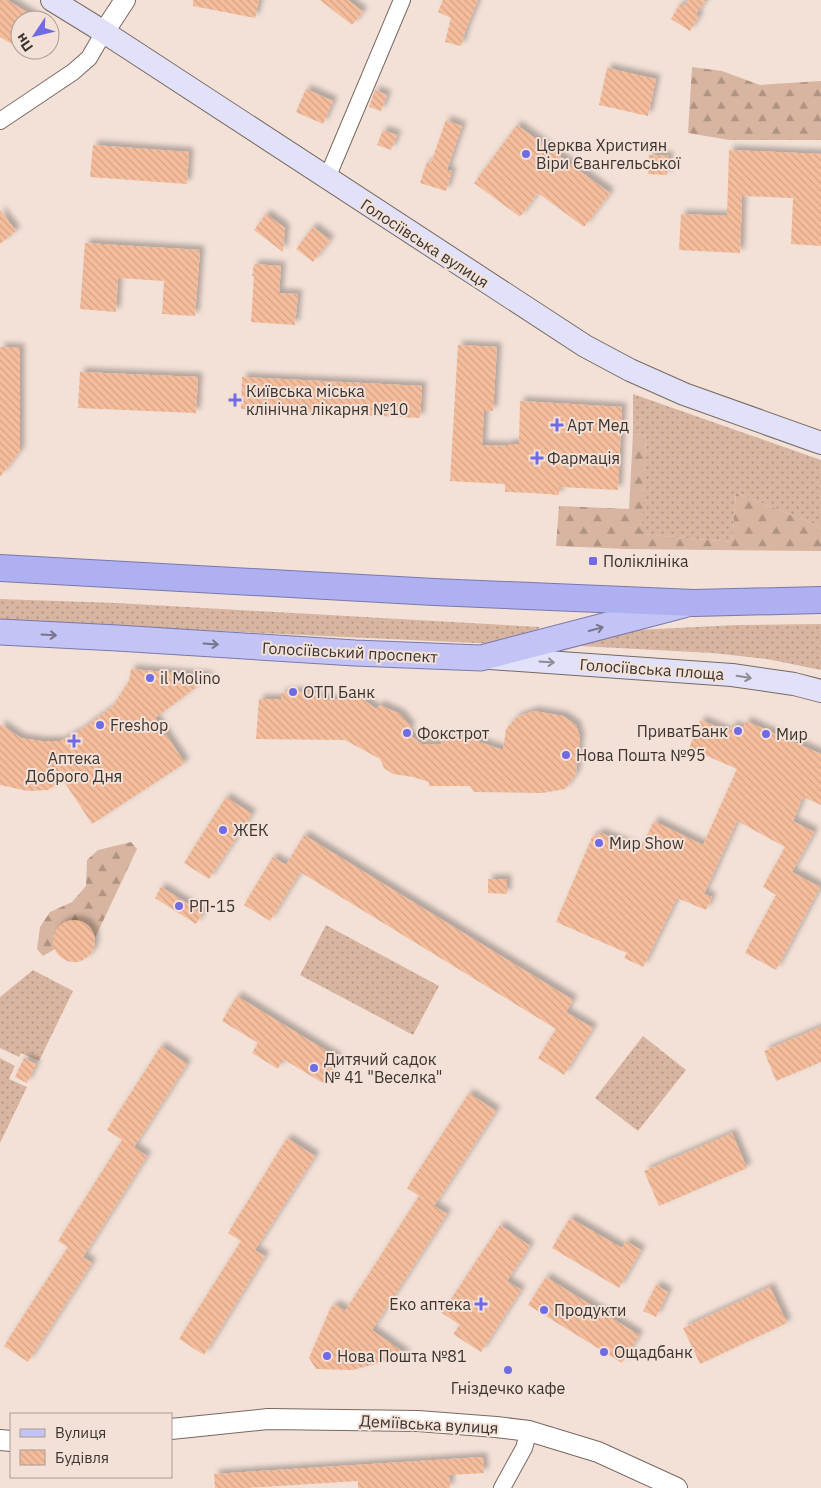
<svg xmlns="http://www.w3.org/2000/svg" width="821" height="1488" font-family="'IBM Plex Sans',sans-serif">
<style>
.grass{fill:url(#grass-dots)}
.forest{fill:url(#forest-firs)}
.building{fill:url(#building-back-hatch);filter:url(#shadow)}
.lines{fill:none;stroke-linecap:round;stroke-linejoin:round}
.minor-casing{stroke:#78685f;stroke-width:18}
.tertiary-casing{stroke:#78685f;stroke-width:22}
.secondary-casing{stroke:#78685f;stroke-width:24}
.primary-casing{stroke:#7978ac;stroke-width:27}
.trunk-casing{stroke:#7978ac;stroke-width:28}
.minor{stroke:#fff;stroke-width:16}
.tertiary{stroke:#fff;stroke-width:20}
.secondary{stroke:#e1e2fa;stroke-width:22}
.primary{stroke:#c3c4f5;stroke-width:25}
.trunk{stroke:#afb0f2;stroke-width:26}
.oneway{stroke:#787589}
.oneway2{stroke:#8e8b95}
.poi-dot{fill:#706ae4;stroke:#f3e1d7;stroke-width:2}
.labels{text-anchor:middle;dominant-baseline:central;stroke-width:4;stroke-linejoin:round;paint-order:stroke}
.poi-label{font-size:16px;fill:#3b3430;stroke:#f3e1d7;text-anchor:start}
.street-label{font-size:16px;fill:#3b3430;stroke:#f3e1d7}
</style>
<defs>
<pattern id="grass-dots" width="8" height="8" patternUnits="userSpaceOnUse" patternTransform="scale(1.25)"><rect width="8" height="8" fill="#d8b5a0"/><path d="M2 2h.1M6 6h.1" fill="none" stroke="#b09483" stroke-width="1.8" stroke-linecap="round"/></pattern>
<pattern id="forest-firs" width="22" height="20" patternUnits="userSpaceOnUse" patternTransform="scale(1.25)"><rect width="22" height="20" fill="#d8b5a0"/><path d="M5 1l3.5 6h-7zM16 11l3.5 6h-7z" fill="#b09483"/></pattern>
<pattern id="building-back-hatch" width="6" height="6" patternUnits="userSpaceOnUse" patternTransform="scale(1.25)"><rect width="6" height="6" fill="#f5bd9c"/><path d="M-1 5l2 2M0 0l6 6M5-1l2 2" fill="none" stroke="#d3a387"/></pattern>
<filter id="shadow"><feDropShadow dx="4.5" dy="-4.5" stdDeviation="2.5" flood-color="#0004"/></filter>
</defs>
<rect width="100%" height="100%" fill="#f3e1d7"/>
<!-- grass -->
<path class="grass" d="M 633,394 L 821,460 L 821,529 L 817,525 L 736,493 L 732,542 L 641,534 L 646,436 L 633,433 Z
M 0,599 L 117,603 L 540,627 L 536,631 L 498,644 L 0,621 Z
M 821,624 L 821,670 L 767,659 L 713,653 L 580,646 L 636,630 L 736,625 Z
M 326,925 L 439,986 L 413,1035 L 300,975 Z
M 33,970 L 73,991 L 39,1061 L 21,1053 L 19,1057 L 0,1048 L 0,997 Z
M 643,1036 L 686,1070 L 638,1131 L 595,1098 Z
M 0,1058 L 15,1066 L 9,1079 L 27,1087 L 0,1143 Z"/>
<!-- forest -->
<path class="forest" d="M 692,67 L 722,71 L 760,85 L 821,81 L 821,140 L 729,140 L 688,133 Z
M 633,433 L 646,436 L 642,534 L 732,542 L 736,493 L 817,525 L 821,529 L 821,551 L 626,549 L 556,546 L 559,506 L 629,509 Z
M 131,842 L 137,849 L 95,938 C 85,909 49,919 55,949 L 43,956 L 37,949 L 40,927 L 50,912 L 72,902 L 86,886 L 87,860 L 98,850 Z"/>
<!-- building -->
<path class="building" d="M 0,0 L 7,0 L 40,20 L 20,20 L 20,49 L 0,37 Z
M 193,0 L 259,0 L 255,18 L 193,6 Z
M 320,0 L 348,0 L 363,12 L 352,25 Z
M 443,0 L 478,0 L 466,29 L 461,46 L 445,42 L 451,18 L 438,12 Z
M 689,0 L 706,0 L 696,14 L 699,16 L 690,31 L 671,19 L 680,4 L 684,6 Z
M 607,68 L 656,79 L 648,116 L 599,105 Z
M 306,89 L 333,101 L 323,124 L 296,112 Z
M 375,90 L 387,95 L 381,111 L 369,107 Z
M 446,120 L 462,126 L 447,170 L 452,171 L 446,191 L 420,183 L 427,162 L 431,163 Z
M 517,125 L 610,193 L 584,227 L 538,193 L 520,217 L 474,183 Z
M 383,130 L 397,135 L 391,150 L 377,145 Z
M 93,145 L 189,152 L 187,184 L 90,177 Z
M 729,150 L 821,154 L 821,246 L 791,244 L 793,198 L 742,196 L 740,253 L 679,250 L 681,214 L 727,216 Z
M 649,155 L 669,156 L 667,175 L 648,174 Z
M 0,210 L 16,231 L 0,244 Z
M 266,214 L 285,228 L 283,252 L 254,230 Z
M 313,227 L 330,240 L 313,262 L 296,249 Z
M 85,243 L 200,250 L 195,316 L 162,314 L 164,281 L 118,278 L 116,312 L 80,309 Z
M 254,264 L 281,266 L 279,293 L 298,294 L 295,325 L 251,322 L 254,276 L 252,276 Z
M 458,345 L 497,347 L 493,411 L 484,411 L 482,445 L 508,446 L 508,444 L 519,444 L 520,401 L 622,407 L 618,490 L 559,487 L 559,495 L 532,493 L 505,492 L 505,484 L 450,481 Z
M 0,347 L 20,348 L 20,451 L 0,477 Z
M 80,372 L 198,377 L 196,413 L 78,408 Z
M 242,377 L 422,386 L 420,418 L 241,409 Z
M 131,669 L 211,676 L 155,718 L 185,763 L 92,824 L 63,780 L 48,790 L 28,791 L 0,785 L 0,724 L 21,738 L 41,741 L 60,741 L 78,732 L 112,707 L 129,681 Z
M 311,691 L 327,700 L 363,699 L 376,709 L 380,705 L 400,714 L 411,727 L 407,733 L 422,744 L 441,744 L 443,739 L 462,736 L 503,750 L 506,729 L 517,717 L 534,711 L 563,716 L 576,725 L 580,737 L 576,774 L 565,789 L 542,793 L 474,792 L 470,786 L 429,786 L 429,782 L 413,777 L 393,774 L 384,768 L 380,759 L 345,740 L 256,739 L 259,699 L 282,699 L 281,693 Z
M 701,720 L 729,732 L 732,725 L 743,729 L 746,721 L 821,754 L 821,805 L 803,797 L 793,821 L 814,832 L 792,872 L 820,887 L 776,970 L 745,953 L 776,895 L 763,887 L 785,847 L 737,821 L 704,894 L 712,897 L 706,910 L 677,898 L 643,967 L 624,958 L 627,953 L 556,922 L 593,835 L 597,837 L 599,832 L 640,850 L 654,821 L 703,845 L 737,769 L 689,748 Z
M 226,797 L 252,814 L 209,879 L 184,863 Z
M 304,835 L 573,1000 L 566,1012 L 593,1028 L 564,1075 L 538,1058 L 556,1029 L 300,872 L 270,921 L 244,905 L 273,857 L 286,865 Z
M 488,879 L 507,879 L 507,894 L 488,893 Z
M 161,887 L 203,913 L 196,924 L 155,898 Z
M53 941a21 21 0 1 1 42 0a21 21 0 1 1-42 0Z
M 237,996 L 338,1058 L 323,1083 L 283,1059 L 278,1069 L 252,1053 L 258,1043 L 222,1021 Z
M 821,1027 L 821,1062 L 776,1081 L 764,1051 Z
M 161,1046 L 187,1064 L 134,1147 L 147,1156 L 83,1257 L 92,1263 L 28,1362 L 4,1346 L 68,1247 L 58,1241 L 122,1140 L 107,1130 Z
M 24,1058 L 36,1064 L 27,1083 L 15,1077 Z
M 469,1093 L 496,1111 L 434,1206 L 447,1214 L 372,1330 L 407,1355 L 353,1370 L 316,1369 L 309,1358 L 331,1307 L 337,1305 L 345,1311 L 419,1196 L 407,1188 Z
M 732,1133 L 747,1168 L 659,1206 L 644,1171 Z
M 287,1138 L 315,1156 L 255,1250 L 265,1256 L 204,1355 L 179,1339 L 241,1241 L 228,1233 Z
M 570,1218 L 622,1248 L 626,1241 L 641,1250 L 619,1288 L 552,1248 Z
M 500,1225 L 530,1246 L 507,1281 L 521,1290 L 481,1352 L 453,1334 L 460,1325 L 442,1313 Z
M 546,1277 L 639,1335 L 622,1363 L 528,1305 Z
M 656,1285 L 668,1292 L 656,1317 L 643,1311 Z
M 770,1287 L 787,1323 L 700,1364 L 683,1328 Z
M 483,1457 L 484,1473 L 449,1475 L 450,1488 L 358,1488 L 358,1481 L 246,1488 L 215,1488 L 214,1474 Z"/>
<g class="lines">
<!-- minor casing -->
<g class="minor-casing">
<path id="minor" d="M 0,121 L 73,72 L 89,58 L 104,32
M 327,178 L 402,0
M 502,1488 L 524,1448 L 529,1431"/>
</g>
<!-- tertiary casing -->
<g class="tertiary-casing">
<path id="tertiary" d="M 104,32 L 125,0
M 171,1429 L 268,1419 L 418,1421 L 496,1427 L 529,1431 L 598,1452 L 677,1488
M 0,1440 L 11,1441"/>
</g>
<!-- secondary casing -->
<g class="secondary-casing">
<path id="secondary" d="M 52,0 L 104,32 L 585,346 L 630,370 L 684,394 L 821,443
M 490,658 L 732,675 L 794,684 L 821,691"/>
</g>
<!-- primary casing -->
<g class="primary-casing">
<path id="primary" d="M 0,632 L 117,638 L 355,653 L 481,658 L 684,605"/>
</g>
<!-- trunk casing -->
<g class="trunk-casing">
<path id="trunk" d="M 0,568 L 434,592 L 694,603 L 821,600"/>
</g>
<!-- minor -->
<use href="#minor" class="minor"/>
<!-- tertiary -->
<use href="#tertiary" class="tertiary"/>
<!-- secondary -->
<use href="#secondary" class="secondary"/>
<!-- primary -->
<use href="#primary" class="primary"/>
<!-- trunk -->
<use href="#trunk" class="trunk"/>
</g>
<!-- one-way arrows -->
<defs><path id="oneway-shaft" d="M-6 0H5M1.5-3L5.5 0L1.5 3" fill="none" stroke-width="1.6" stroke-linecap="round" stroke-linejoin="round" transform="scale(1.25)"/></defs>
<g class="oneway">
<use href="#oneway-shaft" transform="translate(596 629) rotate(-15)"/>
<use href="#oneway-shaft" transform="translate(49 635) rotate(3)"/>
<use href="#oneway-shaft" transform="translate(211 644) rotate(4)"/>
</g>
<g class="oneway2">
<use href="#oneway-shaft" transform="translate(547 662) rotate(4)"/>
<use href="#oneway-shaft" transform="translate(744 677) rotate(9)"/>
</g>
<!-- markers -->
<g class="poi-dot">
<circle cx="526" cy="154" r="5"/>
<path d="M232.5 392.5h5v5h5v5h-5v5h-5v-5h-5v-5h5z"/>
<path d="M554.5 417.5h5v5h5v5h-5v5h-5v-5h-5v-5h5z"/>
<path d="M534.5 450.5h5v5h5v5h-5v5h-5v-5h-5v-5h5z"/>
<rect x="588" y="556" width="10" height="10" rx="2.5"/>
<circle cx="150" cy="678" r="5"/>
<circle cx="293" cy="692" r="5"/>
<circle cx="100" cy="725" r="5"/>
<circle cx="738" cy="731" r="5"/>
<circle cx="407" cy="733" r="5"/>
<circle cx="766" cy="734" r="5"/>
<path d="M71.5 733.5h5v5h5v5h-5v5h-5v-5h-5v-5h5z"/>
<circle cx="566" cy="755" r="5"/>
<circle cx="223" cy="830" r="5"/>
<circle cx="599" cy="843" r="5"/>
<circle cx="179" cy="906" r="5"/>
<circle cx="314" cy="1068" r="5"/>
<path d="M478.5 1296.5h5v5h5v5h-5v5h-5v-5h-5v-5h5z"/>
<circle cx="544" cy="1310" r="5"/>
<circle cx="604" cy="1352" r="5"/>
<circle cx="327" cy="1356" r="5"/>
<circle cx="508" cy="1370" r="5"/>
</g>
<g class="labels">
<!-- poi labels -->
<g class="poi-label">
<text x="536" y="145">Церква Християн<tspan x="536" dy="18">Віри Євангельської</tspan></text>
<text x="246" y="391">Київська міська<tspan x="246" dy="18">клінічна лікарня №10</tspan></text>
<text x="567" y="425">Арт Мед</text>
<text x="547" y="458">Фармація</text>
<text x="603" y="561">Поліклініка</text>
<text x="160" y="678">il Molino</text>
<text x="303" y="692">ОТП Банк</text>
<text x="110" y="725">Freshop</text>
<text x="728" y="731" text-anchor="end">ПриватБанк</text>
<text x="417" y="733">Фокстрот</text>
<text x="776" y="734">Мир</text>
<text x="576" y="755">Нова Пошта №95</text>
<text x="74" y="758" text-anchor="middle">Аптека<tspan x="74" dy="18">Доброго Дня</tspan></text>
<text x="233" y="830">ЖЕК</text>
<text x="609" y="843">Мир Show</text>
<text x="189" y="906">РП-15</text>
<text x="324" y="1059">Дитячий садок<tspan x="324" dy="18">№ 41 "Веселка"</tspan></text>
<text x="471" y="1304" text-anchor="end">Еко аптека</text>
<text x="554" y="1310">Продукти</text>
<text x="614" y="1352">Ощадбанк</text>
<text x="337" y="1356">Нова Пошта №81</text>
<text x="508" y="1388" text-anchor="middle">Гніздечко кафе</text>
</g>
<!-- street labels -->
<g class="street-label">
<text transform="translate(425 243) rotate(33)">Голосіївська вулиця</text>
<text transform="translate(350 652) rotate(3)">Голосіївський проспект</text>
<text transform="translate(652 669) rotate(4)">Голосіївська площа</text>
<text transform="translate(429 1424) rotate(3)">Деміївська вулиця</text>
</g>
</g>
<!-- legend -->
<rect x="10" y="1413" width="162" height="65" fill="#f3e1d7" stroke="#a99c94"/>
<rect x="20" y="1429" width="25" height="8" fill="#c3c4f5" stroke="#a99c94"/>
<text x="55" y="1438" font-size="15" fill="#3b3430">Вулиця</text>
<rect x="20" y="1450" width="25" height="15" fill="url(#building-back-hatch)" stroke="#a99c94"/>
<text x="55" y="1463" font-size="15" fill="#3b3430">Будівля</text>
<!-- north arrow -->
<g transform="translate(35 35) rotate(235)"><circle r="24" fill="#f3e1d7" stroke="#a99c94"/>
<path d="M0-4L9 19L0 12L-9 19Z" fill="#706ae4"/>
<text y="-8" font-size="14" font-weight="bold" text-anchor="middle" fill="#3b3430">Пн</text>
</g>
</svg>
